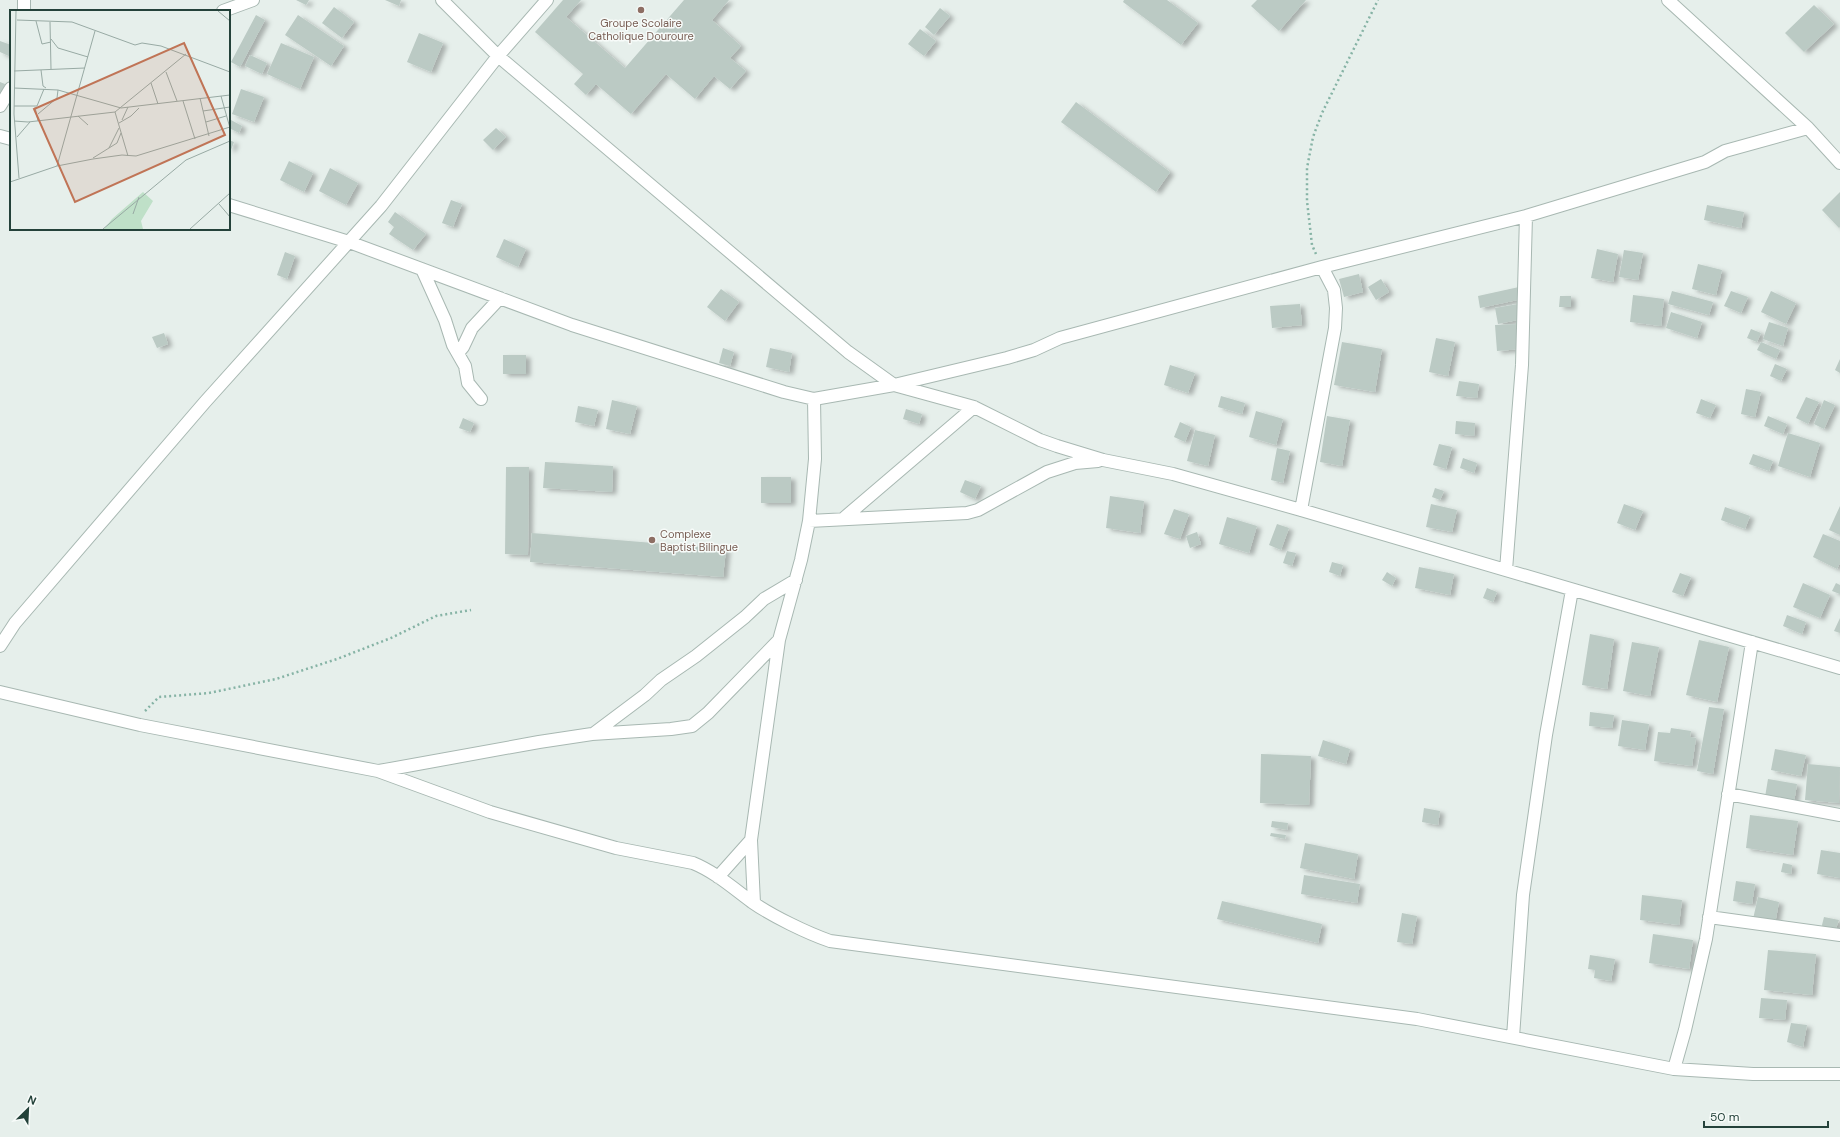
<svg xmlns="http://www.w3.org/2000/svg" width="1840" height="1137" font-family="'DM Sans',sans-serif">
<style>
.building{fill:#bbcac4;filter:url(#shadow)}
.lines{fill:none;stroke-linecap:round;stroke-linejoin:round}
.minor-casing{stroke:#a8b8b2;stroke-width:14}
.path{stroke:#86b3a5;stroke-width:2.5;stroke-dasharray:2 3;stroke-linecap:butt}
.minor{stroke:#fff;stroke-width:12}
.education-dot{fill:#8d6e63;stroke:#f7fbf9;stroke-width:1.5}
.labels{text-anchor:middle;dominant-baseline:central;stroke-width:3;stroke-linejoin:round;paint-order:stroke}
.education-label{font-size:11px;fill:#785e54;stroke:#f7fbf9}
.inset-road{fill:none;stroke:#98aaa4;stroke-width:1}
.view{fill:#c07456;fill-opacity:0.15;stroke:#c07456;stroke-width:2}
.inset-edge{fill:none;stroke:#24423a;stroke-width:2}
</style>
<defs>
<filter id="shadow"><feDropShadow dx="4.5" dy="2.5" stdDeviation="2" flood-color="#0004"/></filter>
</defs>
<rect width="100%" height="100%" fill="#e6efeb"/>
<!-- building -->
<path class="building" d="M 296,0 L 309,0 L 306,5 Z
M 385,0 L 401,0 L 399,6 Z
M 563,0 L 581,0 L 566,17 L 625,68 L 684,0 L 729,0 L 712,20 L 741,46 L 730,58 L 746,71 L 730,89 L 714,76 L 695,99 L 666,74 L 631,114 L 596,84 L 586,95 L 574,84 L 583,74 L 535,32 Z
M 1124,0 L 1167,0 L 1198,23 L 1181,45 L 1123,2 Z
M 1257,0 L 1306,0 L 1279,31 L 1251,6 Z
M 1814,5 L 1834,24 L 1804,52 L 1785,33 Z
M 334,7 L 354,22 L 342,38 L 322,23 Z
M 940,8 L 950,16 L 934,35 L 925,27 Z
M 256,15 L 265,20 L 240,67 L 231,62 Z
M 298,15 L 344,46 L 331,66 L 285,35 Z
M 920,29 L 936,41 L 924,56 L 908,44 Z
M 419,33 L 443,43 L 431,72 L 407,62 Z
M 0,41 L 11,45 L 11,57 L 0,52 Z
M 281,43 L 314,57 L 300,89 L 267,74 Z
M 250,55 L 267,63 L 262,74 L 245,66 Z
M 0,82 L 5,84 L 1,94 L 0,93 Z
M 241,89 L 264,97 L 254,122 L 232,114 Z
M 1076,102 L 1170,172 L 1156,192 L 1061,122 Z
M 231,120 L 242,126 L 239,133 L 229,128 Z
M 496,128 L 506,137 L 493,150 L 483,140 Z
M 229,140 L 234,142 L 231,150 L 229,149 Z
M 289,161 L 313,173 L 304,192 L 280,180 Z
M 330,168 L 358,183 L 346,205 L 319,191 Z
M 1840,192 L 1840,227 L 1839,228 L 1822,210 Z
M 451,200 L 462,204 L 453,227 L 442,223 Z
M 1707,205 L 1744,212 L 1741,228 L 1704,220 Z
M 395,212 L 426,234 L 413,250 L 389,234 L 394,227 L 388,222 Z
M 504,239 L 526,249 L 518,267 L 496,257 Z
M 1597,249 L 1618,254 L 1613,282 L 1591,278 Z
M 1624,250 L 1643,253 L 1638,280 L 1619,277 Z
M 285,252 L 295,256 L 287,279 L 277,275 Z
M 1698,264 L 1722,270 L 1716,295 L 1692,289 Z
M 1359,274 L 1363,292 L 1344,297 L 1339,279 Z
M 1381,279 L 1389,292 L 1376,300 L 1368,287 Z
M 1519,287 L 1522,299 L 1480,308 L 1478,296 Z
M 721,289 L 739,302 L 725,321 L 707,307 Z
M 1672,291 L 1713,302 L 1709,315 L 1668,304 Z
M 1731,291 L 1748,297 L 1741,313 L 1724,306 Z
M 1771,291 L 1796,303 L 1786,324 L 1761,312 Z
M 1633,295 L 1664,299 L 1661,326 L 1630,322 Z
M 1560,296 L 1571,296 L 1571,307 L 1559,307 Z
M 1300,304 L 1302,325 L 1272,328 L 1270,306 Z
M 1518,304 L 1522,319 L 1498,324 L 1495,308 Z
M 1671,312 L 1702,322 L 1697,338 L 1666,328 Z
M 1769,322 L 1788,328 L 1783,346 L 1763,339 Z
M 1519,324 L 1521,349 L 1497,351 L 1495,325 Z
M 1751,329 L 1761,333 L 1757,342 L 1747,338 Z
M 164,333 L 168,344 L 157,348 L 152,337 Z
M 1436,338 L 1455,342 L 1448,376 L 1429,372 Z
M 1342,342 L 1382,349 L 1375,392 L 1334,385 Z
M 1761,342 L 1780,350 L 1776,359 L 1757,350 Z
M 723,348 L 734,352 L 730,366 L 719,363 Z
M 770,348 L 792,353 L 789,372 L 766,367 Z
M 503,355 L 526,355 L 526,374 L 503,374 Z
M 1840,359 L 1840,373 L 1835,370 Z
M 1775,364 L 1787,369 L 1781,381 L 1770,376 Z
M 1170,365 L 1195,373 L 1188,393 L 1164,385 Z
M 1459,381 L 1479,384 L 1477,398 L 1456,396 Z
M 1746,389 L 1761,392 L 1755,417 L 1741,414 Z
M 1221,396 L 1245,403 L 1242,414 L 1218,407 Z
M 1806,397 L 1819,402 L 1808,424 L 1796,418 Z
M 1701,399 L 1716,405 L 1710,418 L 1696,413 Z
M 612,400 L 637,406 L 630,434 L 606,429 Z
M 1824,400 L 1835,405 L 1824,429 L 1814,424 Z
M 578,406 L 598,410 L 594,426 L 575,422 Z
M 906,409 L 922,414 L 919,424 L 903,419 Z
M 1256,411 L 1283,419 L 1276,445 L 1249,437 Z
M 1327,416 L 1350,420 L 1342,466 L 1320,462 Z
M 1768,416 L 1787,424 L 1783,434 L 1764,426 Z
M 463,418 L 474,423 L 470,432 L 459,428 Z
M 1456,421 L 1475,423 L 1474,436 L 1455,434 Z
M 1180,422 L 1191,427 L 1185,442 L 1174,437 Z
M 1195,430 L 1215,435 L 1208,466 L 1187,461 Z
M 1788,433 L 1820,443 L 1810,477 L 1778,466 Z
M 1439,444 L 1452,447 L 1446,469 L 1433,465 Z
M 1277,448 L 1290,451 L 1283,483 L 1271,480 Z
M 1753,454 L 1773,461 L 1769,471 L 1749,464 Z
M 1463,458 L 1477,463 L 1474,473 L 1460,468 Z
M 545,462 L 613,466 L 612,492 L 543,488 Z
M 506,467 L 529,467 L 528,555 L 505,554 Z
M 761,477 L 791,477 L 791,503 L 761,503 Z
M 965,480 L 981,486 L 975,499 L 960,492 Z
M 1435,488 L 1444,491 L 1440,500 L 1432,497 Z
M 1110,496 L 1144,501 L 1140,533 L 1106,528 Z
M 1431,504 L 1457,510 L 1452,532 L 1426,527 Z
M 1624,504 L 1643,511 L 1635,530 L 1617,523 Z
M 1840,506 L 1840,535 L 1829,530 Z
M 1725,507 L 1750,516 L 1745,529 L 1721,520 Z
M 1174,509 L 1189,514 L 1180,539 L 1164,534 Z
M 1227,517 L 1257,526 L 1249,553 L 1219,544 Z
M 1277,524 L 1289,528 L 1281,550 L 1269,545 Z
M 1197,532 L 1201,544 L 1190,548 L 1186,536 Z
M 532,533 L 726,549 L 723,577 L 530,562 Z
M 1823,534 L 1840,541 L 1840,563 L 1837,569 L 1813,557 Z
M 1287,551 L 1296,553 L 1292,566 L 1283,563 Z
M 1332,562 L 1343,565 L 1340,576 L 1329,572 Z
M 1419,567 L 1454,574 L 1450,595 L 1415,588 Z
M 1387,572 L 1396,578 L 1392,586 L 1382,580 Z
M 1680,573 L 1691,577 L 1683,596 L 1672,592 Z
M 1803,583 L 1830,595 L 1820,618 L 1793,607 Z
M 1836,583 L 1840,585 L 1840,594 L 1832,591 Z
M 1487,588 L 1497,592 L 1493,602 L 1483,598 Z
M 1787,615 L 1806,622 L 1802,634 L 1783,626 Z
M 1840,618 L 1840,633 L 1834,631 Z
M 1590,634 L 1614,639 L 1607,689 L 1582,685 Z
M 1699,640 L 1729,647 L 1717,702 L 1686,695 Z
M 1632,642 L 1659,647 L 1650,696 L 1623,691 Z
M 1709,707 L 1724,709 L 1713,774 L 1697,771 Z
M 1590,712 L 1614,715 L 1612,728 L 1589,726 Z
M 1622,720 L 1649,724 L 1645,750 L 1618,746 Z
M 1671,728 L 1691,731 L 1690,737 L 1696,738 L 1692,766 L 1654,761 L 1658,732 L 1670,733 Z
M 1323,740 L 1350,749 L 1346,764 L 1318,756 Z
M 1775,749 L 1806,755 L 1801,776 L 1771,770 Z
M 1261,754 L 1311,756 L 1309,805 L 1260,803 Z
M 1808,764 L 1840,767 L 1839,803 L 1805,800 Z
M 1768,779 L 1797,784 L 1794,802 L 1765,797 Z
M 1424,808 L 1440,811 L 1438,825 L 1422,822 Z
M 1750,815 L 1798,821 L 1793,855 L 1746,848 Z
M 1272,821 L 1288,823 L 1287,830 L 1271,827 Z
M 1271,833 L 1286,835 L 1285,839 L 1270,836 Z
M 1305,843 L 1358,854 L 1354,879 L 1300,868 Z
M 1821,850 L 1840,853 L 1840,878 L 1817,874 Z
M 1783,863 L 1792,865 L 1791,874 L 1781,872 Z
M 1304,875 L 1360,884 L 1357,903 L 1301,894 Z
M 1736,881 L 1755,884 L 1752,904 L 1733,901 Z
M 1642,895 L 1682,900 L 1679,925 L 1640,920 Z
M 1758,897 L 1779,902 L 1775,924 L 1753,919 Z
M 1222,901 L 1322,924 L 1318,943 L 1217,919 Z
M 1402,913 L 1417,916 L 1412,944 L 1397,942 Z
M 1824,917 L 1839,920 L 1835,931 L 1823,928 L 1822,925 Z
M 1653,934 L 1693,940 L 1689,969 L 1649,963 Z
M 1768,950 L 1816,954 L 1812,995 L 1764,990 Z
M 1590,955 L 1615,959 L 1611,981 L 1594,978 L 1595,970 L 1588,969 Z
M 1761,998 L 1787,1000 L 1785,1020 L 1759,1018 Z
M 1791,1023 L 1807,1025 L 1803,1047 L 1787,1042 Z"/>
<g class="lines">
<!-- minor casing -->
<g class="minor-casing">
<path id="minor" d="M 442,0 L 498,56 L 848,352 L 894,385 L 974,407 L 1040,440 L 1057,446 L 1103,460 L 1173,474 L 1301,510 L 1840,668
M 1668,0 L 1808,128 L 1840,163
M 24,11 L 24,0
M 223,11 L 253,0
M 0,106 L 11,88
M 0,136 L 11,139
M 229,205 L 349,242 L 572,325 L 784,392 L 814,399 L 894,385 L 1007,358 L 1034,350 L 1060,338 L 1322,267 L 1526,216 L 1705,162 L 1725,151 L 1808,128
M 422,269 L 445,320 L 453,345 L 465,366 L 468,383 L 481,399
M 458,353 L 463,347 L 472,328 L 500,298
M 1301,510 L 1335,328 L 1336,308 L 1334,290 L 1322,267
M 844,518 L 974,407
M 809,521 L 967,513 L 978,510 L 1047,472 L 1075,463 L 1098,461
M 1506,570 L 1522,365 L 1526,216
M 0,646 L 15,623 L 205,402 L 381,206 L 498,56 L 547,0
M 0,692 L 140,725 L 378,771 L 490,812 L 616,848 L 693,863 C 715,872 733,888 752,902 C 772,916 807,933 830,941 L 1417,1019 L 1674,1069 L 1753,1074 L 1840,1074
M 593,734 L 645,695 L 661,680 L 696,656 L 745,617 L 764,599 L 796,580
M 379,771 L 539,742 L 592,734 L 671,729 L 692,726 L 708,713 L 779,640
M 1728,794 L 1840,815
M 718,877 L 751,840
M 754,903 L 751,840 L 779,640 L 801,560 L 809,521 L 815,459 L 814,399
M 1709,917 L 1840,935
M 1513,1037 L 1523,895 L 1546,735 L 1572,590
M 1674,1069 L 1685,1030 L 1706,939 L 1752,642"/>
</g>
<!-- path -->
<path class="path" d="M 1316,254 L 1312,245 L 1307,201 L 1307,168 L 1313,137 L 1322,113 L 1378,0
M 145,711 L 159,697 L 209,693 L 276,679 L 337,659 L 391,638 L 436,616 L 471,610"/>
<!-- minor -->
<use href="#minor" class="minor"/>
</g>
<!-- markers -->
<g class="education-dot">
<circle cx="641" cy="10" r="4"/>
<circle cx="652" cy="540" r="4"/>
</g>
<g class="labels">
<!-- education labels -->
<g class="education-label">
<text x="641" y="23">Groupe Scolaire<tspan x="641" dy="13">Catholique Douroure</tspan></text>
<text x="660" y="534" text-anchor="start">Complexe<tspan x="660" dy="13">Baptist Bilingue</tspan></text>
</g>
</g>
<!-- overview -->
<g transform="translate(10 10)">
<rect width="220" height="220" fill="#e6efeb"/>
<path d="M 133,182 L 143,191 L 131,211 L 133,219 L 94,219 L 102,209 Z" fill="#bfe0c8"/>
<path class="inset-road" d="M 6,1 L 4,104 L 9,168M 208,1 L 220,11M 7,10 L 62,12 L 125,35 L 132,33 L 151,36 L 220,62M 26,11 L 32,34 L 41,32M 40,12 L 41,59M 41,29 L 48,38 L 78,47M 31,60 L 33,76 L 36,78M 4,61 L 75,58M 156,62 L 167,91M 141,73 L 148,94M 4,78 L 48,80 L 111,98 L 220,85M 211,86 L 220,118M 190,88 L 199,126M 173,91 L 185,129M 4,96 L 27,96 L 34,79M 25,97 L 28,111M 193,101 L 220,97M 105,102 L 118,146M 28,104 L 47,88 L 48,80M 68,106 L 78,115M 112,110 L 118,97M 4,111 L 18,112 L 105,102 L 176,44M 196,112 L 216,106M 109,113 L 121,106 L 129,98M 7,127 L 20,112M 99,138 L 109,118M 83,148 L 107,133 L 111,123M 47,156 L 85,21M 0,172 L 47,156 L 83,149 L 112,145 L 126,146 L 220,117M 209,194 L 220,207M 123,204 L 129,187M 93,219 L 176,150 L 220,131M 180,219 L 220,183"/>
<path class="view" d="M 174,33 L 215,125 L 65,192 L 24,99 Z"/>
<rect width="220" height="220" class="inset-edge"/>
</g>
<!-- north arrow -->
<g transform="translate(28 1109) rotate(24)" stroke="#f7fbf9" stroke-width="3" paint-order="stroke">
<path d="M0-3L7 15L0 10L-7 15Z" fill="#24423a"/>
<text y="-6" font-size="11" font-weight="bold" text-anchor="middle" fill="#24423a">N</text>
</g>
<!-- scale -->
<path d="M1704 1121v6h124v-6" fill="none" stroke="#24423a" stroke-width="2"/>
<text x="1710" y="1121" font-size="12" fill="#24423a" stroke="#f7fbf9" stroke-width="3" paint-order="stroke">50 m</text>
</svg>
